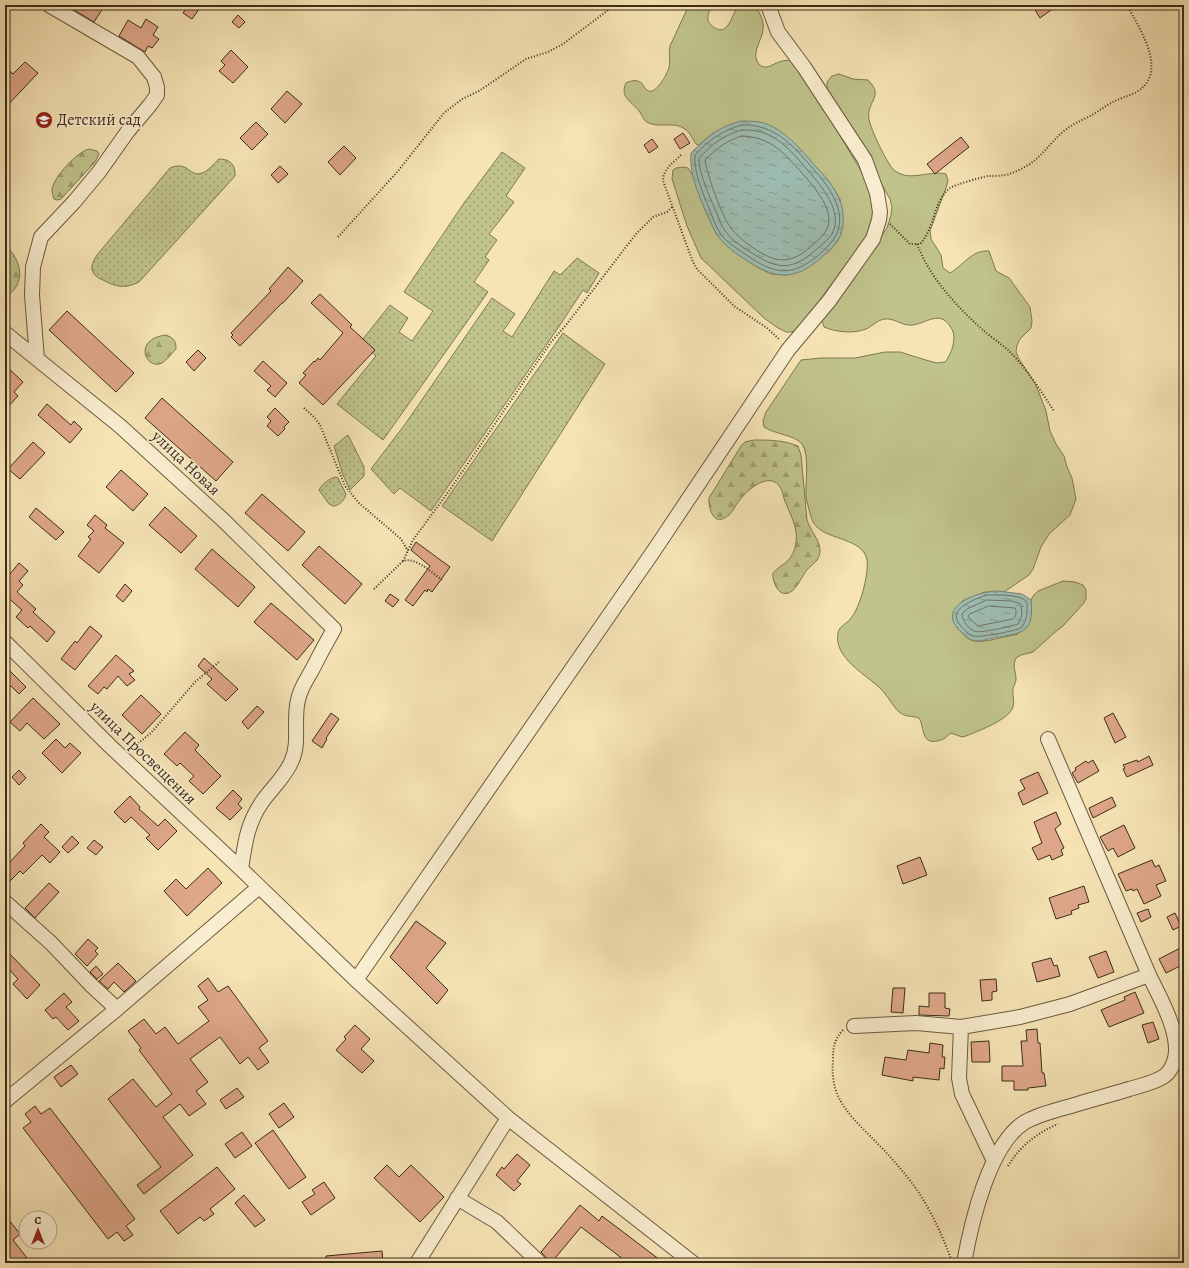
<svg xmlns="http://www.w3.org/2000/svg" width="1189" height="1268" font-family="Alegreya,serif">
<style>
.grass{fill:#c0c38b;stroke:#7e7852}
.forest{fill:url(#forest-firs);stroke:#7e7852}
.garden{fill:url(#garden-dots);stroke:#7e7852}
.water{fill:url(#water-ripples);stroke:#778476}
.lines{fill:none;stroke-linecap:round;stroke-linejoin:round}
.shore{stroke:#6e7566;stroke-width:1}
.building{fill:#dfa78a;stroke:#3d2c18}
.minor-casing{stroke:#6b5a3f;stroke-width:16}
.path{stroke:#3d2c18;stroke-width:2;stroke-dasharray:1 2;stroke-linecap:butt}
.minor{stroke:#f9edcf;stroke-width:14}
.labels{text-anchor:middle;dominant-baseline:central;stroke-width:3.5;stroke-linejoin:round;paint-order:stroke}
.poi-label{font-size:16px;fill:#3d2c18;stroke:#f9edcf;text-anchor:start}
.street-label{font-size:16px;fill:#3d2c18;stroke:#f9edcf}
</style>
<defs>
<pattern id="forest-firs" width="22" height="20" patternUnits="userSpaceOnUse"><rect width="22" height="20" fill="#c0c38b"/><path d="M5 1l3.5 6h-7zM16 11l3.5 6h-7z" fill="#9d9f71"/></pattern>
<pattern id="garden-dots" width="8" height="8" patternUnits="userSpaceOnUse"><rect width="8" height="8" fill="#c0c38b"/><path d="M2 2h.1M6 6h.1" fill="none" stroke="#9d9f71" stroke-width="1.8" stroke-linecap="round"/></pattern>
<pattern id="water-ripples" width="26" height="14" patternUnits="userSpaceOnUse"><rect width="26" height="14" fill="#9ebeb4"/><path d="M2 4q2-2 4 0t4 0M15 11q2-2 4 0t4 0" fill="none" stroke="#829b91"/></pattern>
</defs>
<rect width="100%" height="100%" fill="#f6e4b5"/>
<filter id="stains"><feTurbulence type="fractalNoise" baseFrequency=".005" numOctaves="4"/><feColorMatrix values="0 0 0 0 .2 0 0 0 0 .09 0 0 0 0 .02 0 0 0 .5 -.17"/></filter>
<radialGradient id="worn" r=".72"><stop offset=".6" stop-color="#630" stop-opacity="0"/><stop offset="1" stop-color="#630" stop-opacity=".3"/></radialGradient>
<!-- grass -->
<path class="grass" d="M 689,5 L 712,5 C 710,10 707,15 708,20 C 709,24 712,26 715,28 C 730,37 732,10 740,5 C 749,5 755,4 760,14 C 762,19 764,24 763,29 C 763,39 749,55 760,65 C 769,73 779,55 794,62 L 824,108 L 865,178 L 872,196 L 874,218 L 868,235 L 802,324 L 794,331 L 791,332 L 786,332 L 778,328 L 764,318 L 701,258 L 687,226 L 672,179 L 673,170 L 676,168 L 684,167 L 688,168 L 694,177 L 703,205 L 717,235 L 757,267 L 771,274 L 787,275 L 828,252 L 837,242 L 841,233 L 842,212 L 840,199 L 828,180 L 713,133 L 699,145 L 696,144 C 693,140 690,132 685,129 C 674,121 660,128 649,123 C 643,121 643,116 639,111 C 633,102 619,98 626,83 C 632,80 639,79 643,85 C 643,85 646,90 647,90 C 655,97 667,74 669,68 C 671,61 668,53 670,46 Z
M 839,74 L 853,79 L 868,80 C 885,97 866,101 869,119 C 870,128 888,166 895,171 C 911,182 929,170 946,174 L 948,181 L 946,188 L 930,231 L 931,239 L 941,255 L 943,268 L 950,273 C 964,265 971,250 989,251 L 996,271 L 1009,278 L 1030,307 L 1032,321 L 1031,328 L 1020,339 L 1017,345 L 1016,352 L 1019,359 L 1036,385 L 1046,411 L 1050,431 L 1056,444 L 1064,456 L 1067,467 L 1072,478 L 1076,499 L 1070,515 L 1049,534 L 1041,547 L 1033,569 L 1029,575 L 1004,592 L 985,592 L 962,601 L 957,627 C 961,632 967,640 974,641 C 984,643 1007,636 1018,634 L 1031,603 L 1031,600 L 1033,596 L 1038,591 L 1063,581 L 1075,582 L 1083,585 L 1086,590 L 1086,599 L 1083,604 L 1063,626 L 1054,633 L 1033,652 L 1021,655 L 1016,658 C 1012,666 1016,671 1016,679 C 1016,683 1014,685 1013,688 C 1012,695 1015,701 1013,707 C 1009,720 978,731 966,736 L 962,737 L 951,733 C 948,735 945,739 941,740 C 920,747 925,727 919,718 C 913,716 905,717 899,712 C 893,706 887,695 880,688 C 866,675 833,657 838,633 C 839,626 847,624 851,618 C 860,608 869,574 867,560 C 863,538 828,540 816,526 C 812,522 811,517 810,513 C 809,508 807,503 806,498 C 805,484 810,455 802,444 C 795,435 774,434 764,427 L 763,421 L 766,412 L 801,360 L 821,358 L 855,358 L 885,352 L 900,352 L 929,361 L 937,363 L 945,362 C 950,356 954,346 954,337 C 954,333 952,329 950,326 C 938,308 923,327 908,325 C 900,324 893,318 885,319 C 877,320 873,326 866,329 C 854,334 835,332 824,327 L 822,320 L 839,298 L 887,228 L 891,215 L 892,207 L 890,199 L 847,122 L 827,91 L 827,82 L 832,76 Z"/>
<!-- forest -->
<path class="forest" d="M 89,149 L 97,151 L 99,154 L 95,162 L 61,199 L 57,200 L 54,199 C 53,196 52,193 52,189 C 54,177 77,152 89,149 Z
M 5,245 C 22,260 27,285 5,297 Z
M 166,335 C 174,338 176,341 176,349 C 172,353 167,360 162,363 C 146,371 132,339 166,335 Z
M 754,440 C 770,440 783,440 798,446 L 801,455 L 807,520 C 810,530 821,542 820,551 C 820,554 819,557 817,560 C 814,564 809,567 806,571 C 803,575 801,580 798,584 C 796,586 795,589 792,591 C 780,600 772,583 773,573 C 782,563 790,564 795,548 C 796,544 797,537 796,533 C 795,522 789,512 785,501 C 783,497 783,491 780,487 C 778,484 775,482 773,481 C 758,478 743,495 736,505 C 734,509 732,512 729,515 C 714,528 708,509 709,498 L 741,446 L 745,442 Z"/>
<!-- garden -->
<path class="garden" d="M 502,152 L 525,168 L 506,196 L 514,202 L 489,234 L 497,240 L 485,257 L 489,260 L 474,282 L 488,292 L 383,440 L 337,404 L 376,356 L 366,347 L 363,339 L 390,305 L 408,318 L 399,332 L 412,341 L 433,311 L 404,292 L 464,203 Z
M 219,159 C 230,159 236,165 235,176 L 139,282 C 125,289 116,287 103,280 C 98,278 93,275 92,269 C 91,264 95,259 97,255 L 170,168 C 188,160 190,178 202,173 C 209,171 214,163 219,159 Z
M 577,258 L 599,273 L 587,293 L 583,290 L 560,325 L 431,511 L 400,488 L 394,494 L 371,469 L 406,423 L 492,298 L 515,314 L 503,331 L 512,337 L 554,271 L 560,275 Z
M 563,333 L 605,364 L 492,541 L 442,506 Z
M 348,435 L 364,467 L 364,476 L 350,490 L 343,475 L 334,446 Z
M 336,477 L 338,478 L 346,494 C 345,500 339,506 333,506 L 329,504 L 319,490 C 322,484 330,478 336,477 Z"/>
<!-- water -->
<path class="water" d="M 741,121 C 747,121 753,121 759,122 C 783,126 803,152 818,169 C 826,177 834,187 839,198 C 845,211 845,230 837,242 C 833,248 827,252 822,257 C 794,282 775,279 746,260 C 735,253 725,246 718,236 C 713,229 710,220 706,212 C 698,194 689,172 691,153 C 707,137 718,127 741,121 Z
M 998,591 L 1022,594 L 1031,600 C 1035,635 1020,633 993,638 C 987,639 978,643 972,640 C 968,639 964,634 960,631 C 935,606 979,591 998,591 Z"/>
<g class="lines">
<!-- shore -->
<path class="shore" d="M 742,125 C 748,125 754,125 760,127 C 784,133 800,154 816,172 C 831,189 850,217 833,240 C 830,245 825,249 821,253 C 792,278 775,275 745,254 C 736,248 726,242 720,233 C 715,225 712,216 709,208 C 703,194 693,170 695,155 C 708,141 722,130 742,125 Z
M 742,130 C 747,130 752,130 757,131 C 780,135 797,158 811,174 C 825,190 845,216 830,237 C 826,241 821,246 817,249 C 792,271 778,270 752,253 C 742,247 733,241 726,232 C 720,225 718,215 714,207 C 709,195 698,170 699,158 C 712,144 724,135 742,130 Z
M 742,136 C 771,137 784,153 802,173 C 814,187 837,211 826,231 C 822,238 814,243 809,248 C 799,257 788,262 775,259 C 762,256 739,239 731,228 C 722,217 707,174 705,160 C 716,149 727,140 742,136 Z
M 986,595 C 995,595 1020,594 1026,601 C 1028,604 1027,608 1027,610 C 1027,618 1025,622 1021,628 C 1015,631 979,638 973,636 C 969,635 964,629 961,626 C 945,609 974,600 986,595 Z
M 987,600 L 1012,601 L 1021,604 L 1022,615 L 1018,624 C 1012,626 979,634 974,631 C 968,628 962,620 962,614 L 967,609 Z
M 989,606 L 1015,608 C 1017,611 1016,617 1013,619 L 978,626 L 969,618 L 968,616 L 970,614 Z"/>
</g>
<!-- building -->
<path class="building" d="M 66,5 L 105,5 L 94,22 Z
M 189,5 L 193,5 L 199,9 L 192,19 L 183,13 Z
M 1032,5 L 1058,5 L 1040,18 Z
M 238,15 L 245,22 L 239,28 L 232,22 Z
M 146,19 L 158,27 L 153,35 L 159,39 L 152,48 L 148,46 L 145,52 L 119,36 L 128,20 L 141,28 Z
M 231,50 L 248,67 L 233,83 L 219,71 L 225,65 L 221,61 Z
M 25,62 L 38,73 L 5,108 L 5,67 L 13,74 Z
M 287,91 L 302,104 L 285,123 L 271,109 Z
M 256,122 L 268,134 L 252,150 L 240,138 Z
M 683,133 L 690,143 L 680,149 L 674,139 Z
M 961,137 L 969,147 L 935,174 L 927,164 Z
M 652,139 L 658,147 L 649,153 L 644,145 Z
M 344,146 L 356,158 L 340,175 L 328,162 Z
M 280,166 L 288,174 L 278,183 L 271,175 Z
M 288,267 L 303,281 L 283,303 L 282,303 L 240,346 L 231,337 L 233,335 L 231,333 L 271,291 L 269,289 Z
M 320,294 L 352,325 L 350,327 L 375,350 L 323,405 L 299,383 L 306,375 L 303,373 L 314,361 L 315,362 L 318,358 L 320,360 L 343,333 L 311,303 Z
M 67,311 L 134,373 L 116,392 L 49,330 Z
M 198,350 L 206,358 L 194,371 L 186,362 Z
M 263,361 L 287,383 L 275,397 L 267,390 L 271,386 L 254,371 Z
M 5,365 L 23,382 L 14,392 L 18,396 L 5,410 Z
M 162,398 L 233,462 L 216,481 L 145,418 Z
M 47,404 L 71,425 L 74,421 L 82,429 L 70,443 L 38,415 Z
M 275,408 L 289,422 L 284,427 L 285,429 L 278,436 L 267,426 L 271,421 L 267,417 Z
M 33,442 L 45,453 L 20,479 L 8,469 Z
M 121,470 L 148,494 L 133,511 L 106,487 Z
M 262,494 L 305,532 L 288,551 L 245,513 Z
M 165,507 L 197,536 L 181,553 L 149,525 Z
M 36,508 L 64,532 L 56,540 L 29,517 Z
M 95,515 L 107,525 L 105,528 L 124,543 L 99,573 L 78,556 L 91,539 L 88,537 L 94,531 L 87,525 Z
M 416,542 L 450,567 L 432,592 L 428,589 L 427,592 L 425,590 L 413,606 L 405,600 L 430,566 L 411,550 Z
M 319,546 L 362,584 L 345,604 L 302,565 Z
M 212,549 L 255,587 L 238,607 L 195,569 Z
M 19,563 L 28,571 L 19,581 L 23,585 L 17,592 L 36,609 L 33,612 L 55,632 L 47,642 L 30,626 L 28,628 L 16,617 L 22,610 L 5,595 L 5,580 Z
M 125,584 L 132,591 L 123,602 L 116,596 Z
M 390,594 L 399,600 L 393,607 L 385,601 Z
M 271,603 L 314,640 L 297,660 L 254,622 Z
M 90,626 L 102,636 L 75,670 L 61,659 L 75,641 L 77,643 Z
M 116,655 L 134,671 L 129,674 L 135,680 L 127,686 L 118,676 L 107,689 L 104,687 L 98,694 L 88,686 Z
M 204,658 L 238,689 L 226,701 L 207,684 L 212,679 L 198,666 Z
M 5,666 L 26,687 L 19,694 L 11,686 L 5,692 Z
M 141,695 L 161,714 L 142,734 L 122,715 Z
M 33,698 L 60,724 L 44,739 L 27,723 L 20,731 L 10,722 Z
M 257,706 L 264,712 L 248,729 L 242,722 Z
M 331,713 L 339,719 L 326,738 L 327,739 L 322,748 L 312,741 Z
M 1113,713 L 1126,737 L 1115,743 L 1104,718 Z
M 185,732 L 199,745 L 195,750 L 221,776 L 203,794 L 189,781 L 194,776 L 180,763 L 177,766 L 164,754 Z
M 56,739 L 65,748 L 70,743 L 81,753 L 62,773 L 42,753 Z
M 1149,756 L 1153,765 L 1127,777 L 1123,769 L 1125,768 L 1123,765 L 1137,760 L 1138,762 Z
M 1093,760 L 1099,771 L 1078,783 L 1072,773 L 1076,770 L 1075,768 L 1086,761 L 1088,763 Z
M 19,770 L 26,778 L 19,785 L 12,777 Z
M 1038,772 L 1048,793 L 1023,805 L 1018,793 L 1025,789 L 1020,780 Z
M 233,790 L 242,799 L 238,804 L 242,808 L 230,820 L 216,808 Z
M 130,796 L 140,807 L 139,809 L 158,826 L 165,819 L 177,831 L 158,850 L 146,838 L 150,835 L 131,817 L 125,823 L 114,812 Z
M 1112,797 L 1116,806 L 1093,818 L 1089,808 Z
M 1056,812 L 1061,824 L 1055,829 L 1064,848 L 1061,850 L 1063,855 L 1052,860 L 1050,855 L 1038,860 L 1032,848 L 1042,843 L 1034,822 Z
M 41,824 L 49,832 L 44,837 L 60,852 L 50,863 L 42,855 L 23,874 L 20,871 L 5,886 L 5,867 L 25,846 L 23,843 Z
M 1124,825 L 1135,848 L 1118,857 L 1113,848 L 1108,851 L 1100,837 Z
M 72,836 L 79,843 L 68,853 L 62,847 Z
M 94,840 L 103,847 L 96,855 L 87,848 Z
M 920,857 L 927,875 L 903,884 L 897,866 Z
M 1152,860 L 1155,867 L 1159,865 L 1166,881 L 1156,885 L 1161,896 L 1144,904 L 1137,889 L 1133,891 L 1132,889 L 1126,891 L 1118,874 Z
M 208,868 L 222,883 L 187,916 L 164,891 L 176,879 L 186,889 Z
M 49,883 L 59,892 L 35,918 L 25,908 Z
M 1084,886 L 1089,902 L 1078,905 L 1079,908 L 1071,911 L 1072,914 L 1056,919 L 1049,898 Z
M 1148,909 L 1151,917 L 1141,922 L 1137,913 Z
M 1175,913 L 1181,926 L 1173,930 L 1167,917 Z
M 416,921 L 446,943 L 426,968 L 448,990 L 437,1004 L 390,957 Z
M 88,939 L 98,948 L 95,951 L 98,954 L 87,966 L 75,954 Z
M 1184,946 L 1184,964 L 1166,973 L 1159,959 Z
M 5,949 L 40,985 L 27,999 L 13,984 L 18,979 L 5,965 Z
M 1106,951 L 1114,972 L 1098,978 L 1089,957 Z
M 1051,958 L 1054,966 L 1057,965 L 1060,976 L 1037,982 L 1032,963 Z
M 118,963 L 136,981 L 124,992 L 114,982 L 108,989 L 99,981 Z
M 96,966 L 103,974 L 97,979 L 90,972 Z
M 208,978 L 218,992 L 228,986 L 268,1041 L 259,1048 L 269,1062 L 258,1070 L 248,1057 L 240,1064 L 220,1037 L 190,1059 L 208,1082 L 196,1091 L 206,1104 L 189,1116 L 180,1104 L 163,1117 L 193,1155 L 144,1194 L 137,1185 L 161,1167 L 108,1099 L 133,1079 L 156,1107 L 172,1094 L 139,1050 L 141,1048 L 128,1031 L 144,1019 L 156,1034 L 165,1027 L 178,1044 L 209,1021 L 198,1007 L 208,1000 L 198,986 Z
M 996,979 L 997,991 L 992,992 L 992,1000 L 982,1001 L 980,980 Z
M 893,988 L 905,988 L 903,1013 L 891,1012 Z
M 1135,992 L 1144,1013 L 1109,1027 L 1101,1010 L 1125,1000 L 1124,997 Z
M 64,993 L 72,1002 L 66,1007 L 79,1021 L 68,1030 L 56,1017 L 53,1019 L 45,1010 Z
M 929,993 L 945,993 L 945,1008 L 950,1009 L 949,1016 L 919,1015 L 919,1006 L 929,1007 Z
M 1153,1022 L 1159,1039 L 1148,1043 L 1142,1025 Z
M 355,1025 L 370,1039 L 361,1049 L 374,1061 L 362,1073 L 336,1050 L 346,1039 L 344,1037 Z
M 1037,1029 L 1038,1043 L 1040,1043 L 1042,1073 L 1044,1073 L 1046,1086 L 1028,1088 L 1028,1090 L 1014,1090 L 1014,1081 L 1002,1081 L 1002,1066 L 1023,1066 L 1021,1041 L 1027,1041 L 1026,1030 Z
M 989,1041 L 990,1062 L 972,1062 L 971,1042 Z
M 930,1043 L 943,1045 L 942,1057 L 945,1057 L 944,1069 L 940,1068 L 939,1080 L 913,1077 L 913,1081 L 882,1075 L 885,1057 L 906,1060 L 908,1050 L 929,1053 Z
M 71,1065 L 78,1074 L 61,1087 L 54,1077 Z
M 237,1088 L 244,1097 L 226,1109 L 220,1100 Z
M 284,1103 L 294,1117 L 279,1128 L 269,1114 Z
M 35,1106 L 41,1114 L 50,1108 L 135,1219 L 126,1226 L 133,1235 L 124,1241 L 117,1232 L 108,1239 L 23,1128 L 31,1122 L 25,1114 Z
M 273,1130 L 306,1177 L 289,1189 L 255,1143 Z
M 242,1132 L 252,1146 L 235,1158 L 225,1144 Z
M 517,1154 L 530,1165 L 517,1181 L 521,1184 L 514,1191 L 496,1175 L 502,1167 L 504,1169 Z
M 387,1165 L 399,1177 L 411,1165 L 444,1197 L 420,1222 L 374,1178 Z
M 217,1167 L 235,1189 L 210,1209 L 214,1214 L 204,1221 L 200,1217 L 178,1234 L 160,1211 Z
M 324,1182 L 335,1198 L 311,1215 L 302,1202 L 315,1194 L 312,1190 Z
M 244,1195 L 265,1220 L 255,1227 L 235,1203 Z
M 580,1205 L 599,1221 L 602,1216 L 664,1263 L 628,1263 L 581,1227 L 551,1263 L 541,1252 Z
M 5,1215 L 20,1234 L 13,1240 L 31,1263 L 5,1263 Z
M 382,1251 L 383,1263 L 326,1263 L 326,1256 Z"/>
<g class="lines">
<!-- minor casing -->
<g class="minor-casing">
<path id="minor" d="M 5,333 L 120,426 L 222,519 L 334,629 C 326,643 319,656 312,670 C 307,679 300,689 298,700 C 293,720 300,742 292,760 C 286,776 271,789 262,802 C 247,824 245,843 241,869
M 37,359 L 32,295 L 33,267 L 41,237 L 74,202 L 99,172 L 128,131 L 150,105 L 157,95 L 157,87 L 154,77 L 138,57 L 49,5
M 5,642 L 110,746 L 241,869 L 356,980 L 508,1118 L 693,1263
M 5,902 L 51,943 L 91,985 L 117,1009
M 356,980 L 653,552 L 788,350 L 829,301 L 873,239 L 879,220 L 880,212 L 877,193 L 865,160 L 804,67 L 778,32 L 768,5
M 854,1026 L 916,1023 L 961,1027 L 1020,1017 L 1070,1004 L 1149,975
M 961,1027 L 959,1078 L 962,1094 L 994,1161
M 5,1101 L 117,1009 L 259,887
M 457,1198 L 497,1222 L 540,1263
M 417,1263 L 508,1118
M 964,1263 C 971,1224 989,1144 1025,1122 C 1039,1114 1056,1110 1071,1106 C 1090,1100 1110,1095 1129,1089 C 1140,1086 1153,1083 1163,1077 C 1171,1072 1176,1060 1176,1051 C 1177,1027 1159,996 1149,975 L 1048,739"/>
</g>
<!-- path -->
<path class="path" d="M 681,155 C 673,163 663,169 663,181 L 693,262 L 697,269 L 734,306 L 767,328 L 780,340
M 890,224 L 910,244 L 920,244 C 935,228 933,201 950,188 C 954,185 982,177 988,176 C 995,176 1002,176 1009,174 C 1018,171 1028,166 1035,160 C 1047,150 1055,137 1068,128 C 1075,123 1084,119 1092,115 C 1100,110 1107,105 1115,101 C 1123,97 1136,94 1142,88 C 1166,67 1138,26 1127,5
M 338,237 L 398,171 L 444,113 L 462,99 L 479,91 L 526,59 L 548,52 L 563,44 L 615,5
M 917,244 C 930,278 957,307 984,331 C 991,337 1000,343 1008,350 C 1026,367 1040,390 1054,411
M 304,408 L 315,418 L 320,425 L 345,486 L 359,503 L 401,539 L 408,551
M 403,561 L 413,540 L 449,491 L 551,342 L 566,325 L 636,234 L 653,217 L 667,212 L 673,206
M 374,589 L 403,561 C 416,557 431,572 442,580
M 131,749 L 151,733 L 195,682 L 219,662
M 843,1030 C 834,1040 833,1047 833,1061 C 832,1070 833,1079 835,1088 C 842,1111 862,1127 878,1144 C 890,1156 901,1169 912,1183 C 929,1206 941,1232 951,1259
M 1008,1166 C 1020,1146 1037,1133 1058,1124"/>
<!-- minor -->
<use href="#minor" class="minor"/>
</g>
<!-- icons -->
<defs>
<g id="school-disc" transform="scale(0.9)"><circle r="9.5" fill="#8f2418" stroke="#f9edcf"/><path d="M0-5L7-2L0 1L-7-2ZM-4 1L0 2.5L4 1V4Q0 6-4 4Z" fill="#fff"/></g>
</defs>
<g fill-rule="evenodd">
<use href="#school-disc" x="44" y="120"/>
</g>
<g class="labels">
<!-- poi labels -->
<g class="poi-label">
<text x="57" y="120">Детский сад</text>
</g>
<!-- street labels -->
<g class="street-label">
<text transform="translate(186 463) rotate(43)">улица Новая</text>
<text transform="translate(143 753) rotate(44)">улица Просвещения</text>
</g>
</g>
<!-- margin -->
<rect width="1189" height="1268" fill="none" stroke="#f6e4b5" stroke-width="20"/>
<rect x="6" y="6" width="1177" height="1256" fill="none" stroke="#3d2c18" stroke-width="2"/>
<rect x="10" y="10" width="1169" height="1248" fill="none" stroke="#3d2c18"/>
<!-- north arrow -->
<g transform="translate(38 1230)"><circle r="19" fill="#f9edcf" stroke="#aea086"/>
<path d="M0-3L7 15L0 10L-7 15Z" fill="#8f2418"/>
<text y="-6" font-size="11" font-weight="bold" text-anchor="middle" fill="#3d2c18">С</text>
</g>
<rect width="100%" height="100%" filter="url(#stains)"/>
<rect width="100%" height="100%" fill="url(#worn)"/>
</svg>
